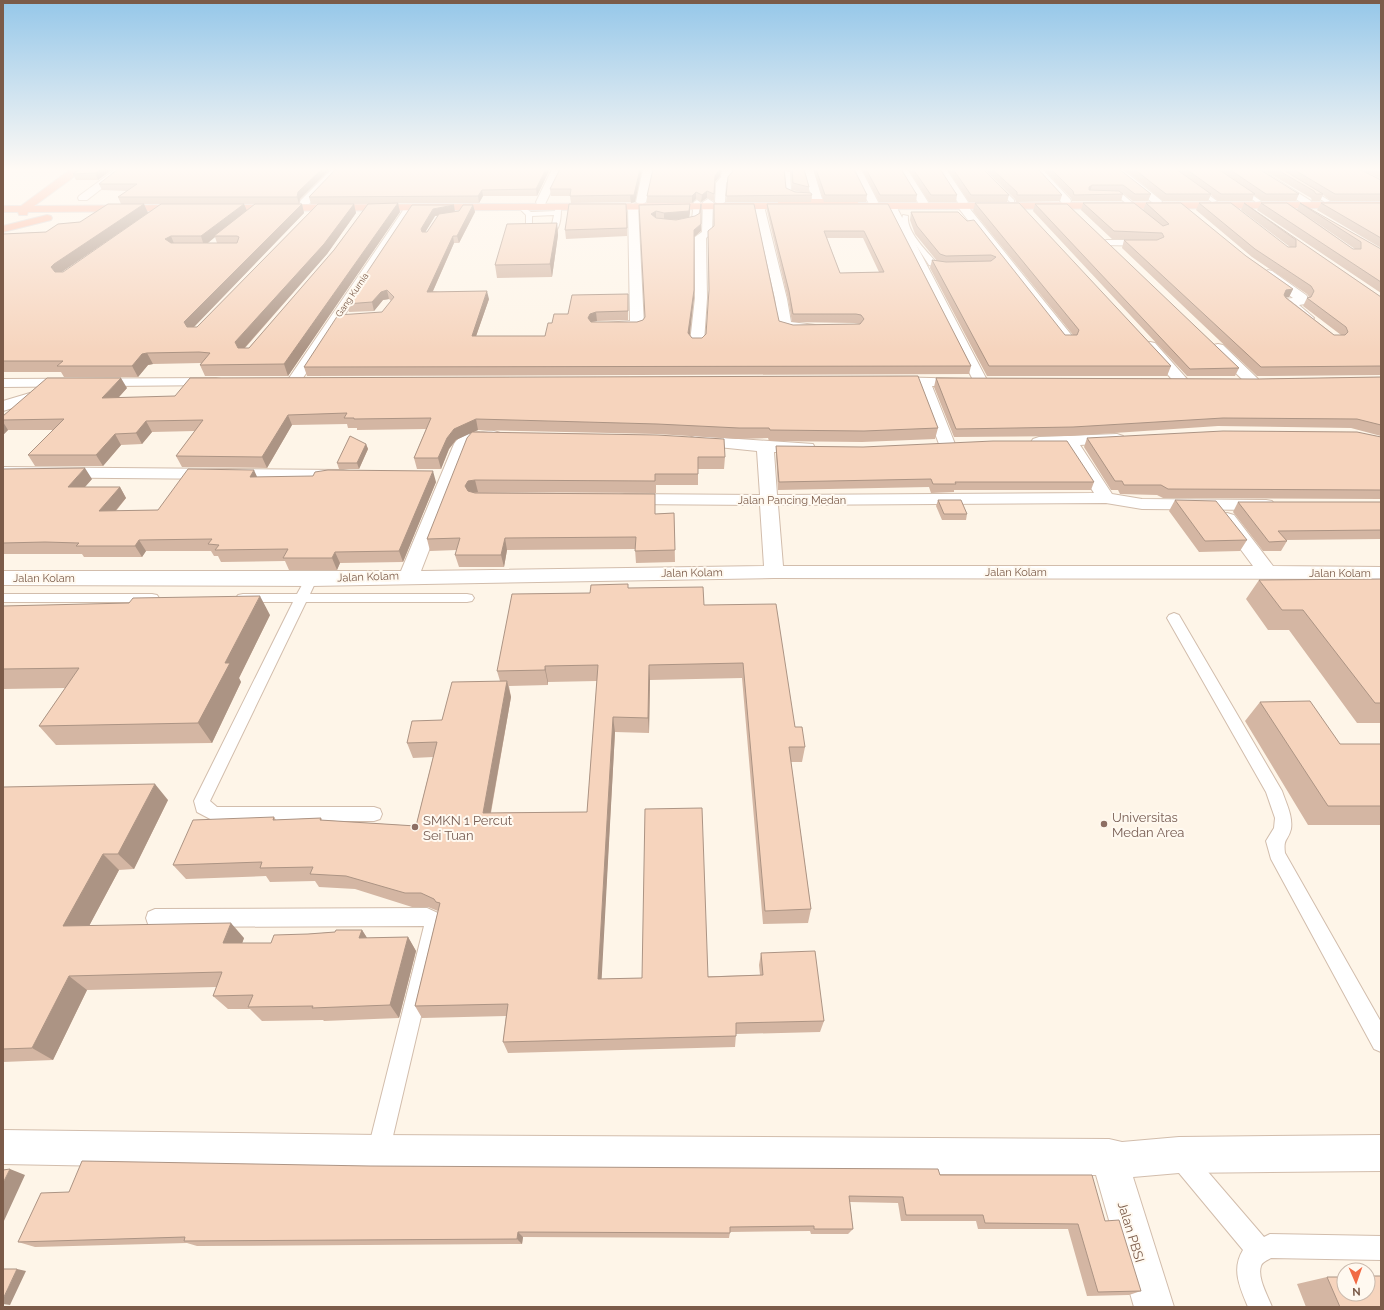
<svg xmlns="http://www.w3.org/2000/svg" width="1384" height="1310" font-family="Raleway,sans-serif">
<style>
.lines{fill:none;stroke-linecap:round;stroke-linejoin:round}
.lane-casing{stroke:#d2bdac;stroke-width:2}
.street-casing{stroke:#d2bdac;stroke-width:2}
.highway-casing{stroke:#ddd4d0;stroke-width:2}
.lane{fill:#fff;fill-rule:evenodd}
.street{fill:#fff;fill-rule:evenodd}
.highway{fill:#fcb49b;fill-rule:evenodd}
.wall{fill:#d4b6a3;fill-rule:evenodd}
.shaded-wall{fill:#ac9484}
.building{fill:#f6d4bd;stroke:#ac9484;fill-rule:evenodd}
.education-dot{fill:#8d6e63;stroke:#fff9f0;stroke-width:1.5}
.labels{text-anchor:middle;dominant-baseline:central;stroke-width:4;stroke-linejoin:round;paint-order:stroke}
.far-street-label{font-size:9px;fill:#7b5b49;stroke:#fff9f0}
.street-label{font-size:11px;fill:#7b5b49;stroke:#fff9f0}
.near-education-label{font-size:13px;fill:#785e54;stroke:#fff9f0;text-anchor:start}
.near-street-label{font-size:13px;fill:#7b5b49;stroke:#fff9f0}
</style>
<rect width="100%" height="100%" fill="#fef5e8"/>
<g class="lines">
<!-- lane casing -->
<g class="lane-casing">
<path id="lane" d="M 976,169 L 982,169 L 1014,200 L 1014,202 L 1010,202 Z
M 1166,169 L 1173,169 L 1217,201 L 1212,202 Z
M 1208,169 L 1215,169 L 1261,201 L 1256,202 Z
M 1270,169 L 1277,169 L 1330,201 L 1325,202 Z
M 785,171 L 790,172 L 791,191 L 804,195 L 804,197 L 786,193 Z
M 1105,191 L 1121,193 L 1147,215 L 1142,216 L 1117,196 L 1103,194 L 1102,193 Z
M 697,200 L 700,202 L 698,220 L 680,225 L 680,223 L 692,219 L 694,202 Z
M 556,205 L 561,206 C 561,214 561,226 555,232 L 526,231 L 526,215 L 521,210 L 521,208 L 525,208 L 531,212 L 555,211 ZM 554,215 L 551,229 L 532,228 L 532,216 Z
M 903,215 L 908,216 C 906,231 926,250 935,261 L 952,265 L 952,269 L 939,268 L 929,265 L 901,222 Z
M 311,575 L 315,576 L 317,579 L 310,594 L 467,594 L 472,595 L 474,598 L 472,601 L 467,602 L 306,602 L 210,801 L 217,807 L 374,807 L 380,809 L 382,814 L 380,819 L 374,821 L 214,821 L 197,812 L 194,801 L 293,602 L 243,602 L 238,601 L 236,598 L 238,595 L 243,594 L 297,594 L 307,576 Z
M 3,594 L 152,594 L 157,595 L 159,598 L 157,601 L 152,602 L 3,602 Z
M 1174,613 L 1179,615 L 1282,791 C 1286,803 1293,816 1291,829 C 1288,841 1283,838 1285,853 L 1381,1022 L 1381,1052 L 1374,1049 L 1271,859 L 1266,841 L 1274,828 L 1275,818 L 1266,792 L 1167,618 L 1169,615 Z
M 427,908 L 440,914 L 443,923 L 389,1153 L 386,1161 L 378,1164 L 370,1161 L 367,1153 L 424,926 L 155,927 L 148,924 L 146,918 L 148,912 L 155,909 Z
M 1182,1148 L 1190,1151 L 1264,1237 L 1270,1234 L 1381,1236 L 1381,1260 L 1271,1258 C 1268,1260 1262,1262 1261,1266 C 1257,1278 1268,1296 1272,1307 L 1248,1307 C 1240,1288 1231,1269 1243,1250 L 1174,1167 L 1171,1159 L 1174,1151 Z"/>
</g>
<!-- street casing -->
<g class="street-casing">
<path id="street" d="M 116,169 L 127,169 L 87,200 L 79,200 L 78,198 L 79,196 Z
M 332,169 L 342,169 L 309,204 L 301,204 L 300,202 L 301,200 Z
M 552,169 L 562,169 L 546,202 L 545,204 L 537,204 L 536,202 Z
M 643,169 L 653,169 L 646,202 L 641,205 L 636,202 Z
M 722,169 L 732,169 L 731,177 L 726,183 L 725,202 L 720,205 L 715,202 L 716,183 L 721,177 Z
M 803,169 L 813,169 L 823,202 L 822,204 L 814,204 L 813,202 Z
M 851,169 L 861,169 L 878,202 L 877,204 L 869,204 Z
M 897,169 L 907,169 L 928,202 L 927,204 L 919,204 Z
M 936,169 L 946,169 L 968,202 L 966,204 L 1073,337 L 1075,340 L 1073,343 L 1063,343 L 957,206 L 959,204 Z
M 1032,169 L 1042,169 L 1070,199 L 1071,201 L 1070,203 L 1062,203 Z
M 1111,169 L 1122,169 L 1162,201 L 1161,203 L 1153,203 Z
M 1248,169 L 1260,169 L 1311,201 L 1310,203 L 1302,203 Z
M 708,199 L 713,202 L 712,233 L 706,238 L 707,298 L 704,342 L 702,345 L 692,345 L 690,342 L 695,298 L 695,237 L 702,232 L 703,202 Z
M 633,203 L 638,206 L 644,325 L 642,328 C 632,330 617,331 607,329 L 605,326 L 607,323 L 630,321 L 628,206 Z
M 759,203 L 764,206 L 787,299 L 791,322 L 815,325 L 817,328 L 815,331 L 785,330 L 780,329 L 778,326 L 775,299 L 754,206 Z
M 891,203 L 896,206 L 988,382 L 986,385 L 976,385 L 974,382 L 886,206 Z
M 410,205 L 415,208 L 301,381 L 299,384 L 289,384 L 287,381 L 406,206 Z
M 1107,240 L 1153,240 L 1159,243 L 1153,246 L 1103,245 L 1101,243 L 1103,241 Z
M 1268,270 L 1272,271 L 1306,295 L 1308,298 L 1305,304 L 1299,305 L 1314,318 L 1312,321 L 1302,321 L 1283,305 L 1281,302 L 1283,299 L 1293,298 L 1264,277 L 1262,274 Z
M 1150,342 L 1155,343 L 1187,379 L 1189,382 L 1187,385 L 1177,385 L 1145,349 L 1143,346 L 1145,343 Z
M 1218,344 L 1223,345 L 1258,379 L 1260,382 L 1258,385 L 1248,385 L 1213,351 L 1211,348 L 1213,345 Z
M 890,377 L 971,379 L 973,382 L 971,385 L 966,386 L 932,386 L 955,444 L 953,447 L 947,449 L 941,447 L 939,444 L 917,386 L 885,384 L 883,381 L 885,378 Z
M 216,378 L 221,379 L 223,382 L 221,385 L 3,387 L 3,379 Z
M 30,393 L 35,395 L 38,398 L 35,401 L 3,411 L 3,401 Z
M 494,431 L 500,433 L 502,436 L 500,439 L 478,442 L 469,447 L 421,571 L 764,566 L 760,505 L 625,504 L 619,503 L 616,499 L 619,495 L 625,494 L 760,495 L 757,451 L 689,444 L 687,441 L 689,438 L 695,436 L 813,444 L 815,448 L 813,452 L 774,452 L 777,495 L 1094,493 L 1064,446 L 1033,445 L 1031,442 L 1033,439 L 1039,437 L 1117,434 L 1123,436 L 1125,439 L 1123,442 L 1080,445 L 1112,494 L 1142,499 L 1266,500 L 1272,501 L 1275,505 L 1272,509 L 1266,510 L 1142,509 L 1106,503 L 778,505 L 783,566 L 1253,566 L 1218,519 L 1220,515 L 1227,513 L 1234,515 L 1273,566 L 1381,567 L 1381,579 L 774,578 L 311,586 L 3,585 L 3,571 L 401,571 L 454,444 C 462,431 480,432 494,431 Z
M 3,467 L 343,470 L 349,471 L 352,475 L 349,479 L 343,480 L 3,477 Z
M 3,1130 L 378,1135 L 1109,1139 L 1122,1142 L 1179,1137 L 1381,1135 L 1381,1171 L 1179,1173 L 1133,1177 L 1174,1307 L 1134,1307 L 1096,1175 L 378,1171 L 3,1164 Z"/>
</g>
<!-- highway casing -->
<g class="highway-casing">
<path id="highway" d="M 3,169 L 10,169 L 3,173 Z
M 71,169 L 81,169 L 71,179 L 34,206 L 184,205 L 189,208 L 184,211 L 28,212 L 27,215 L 19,215 L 18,212 L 3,212 L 3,206 L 21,206 Z
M 782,199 L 854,199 L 858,200 L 858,203 L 1381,202 L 1381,208 L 860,209 L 856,208 L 856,205 L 802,205 L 802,208 L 798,209 L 216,211 L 211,208 L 216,205 L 778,203 L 778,200 Z
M 47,215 L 51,216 L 52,218 L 51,220 L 3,232 L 3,226 Z"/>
</g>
<!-- lane -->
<use href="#lane" class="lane"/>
<!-- street -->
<use href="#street" class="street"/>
<!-- highway -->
<use href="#highway" class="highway"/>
</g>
<!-- wall -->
<path class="wall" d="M 80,169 L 113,169 L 98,180 L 76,180 L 73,174 Z
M 330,169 L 300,199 L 299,204 L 302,204 L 304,213 L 194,327 L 197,327 L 318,204 L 311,204 L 309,197 L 336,169 L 550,169 L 537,196 L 483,196 L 479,203 L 398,203 L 400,212 L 288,376 L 205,376 L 200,365 L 201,363 L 153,364 L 148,365 L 138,377 L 64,377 L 61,372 L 3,372 L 3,234 L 46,232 L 80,222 L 121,204 L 118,197 L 127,191 L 102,190 L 99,184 ZM 144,204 L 161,204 L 148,213 ZM 244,204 L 255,204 L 247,211 ZM 354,204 L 368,204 L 334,250 L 249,348 L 245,348 L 327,254 L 356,213 ZM 143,217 L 63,272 L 61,272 ZM 215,237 L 217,243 L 208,243 Z
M 560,169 L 642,169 L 635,202 L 571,203 L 570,196 L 551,196 L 550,189 Z
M 733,169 L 804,169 L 809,187 L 809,193 L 812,195 L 811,202 L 726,202 L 728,177 L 733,171 ZM 784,170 L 785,170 L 791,171 L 792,190 L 805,193 L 795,192 L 786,188 Z
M 813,169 L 854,169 L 867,195 L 866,202 L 824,202 Z
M 862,169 L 901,169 L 917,195 L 916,202 L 879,202 Z
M 908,169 L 940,169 L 957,195 L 956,202 L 929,202 Z
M 947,169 L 983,169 L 1009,195 L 1007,202 L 969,202 Z
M 984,169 L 1038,169 L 1062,195 L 1060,201 L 1016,202 L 1015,199 Z
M 1043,169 L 1119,169 L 1151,194 L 1148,201 L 1133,201 L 1121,192 L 1120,192 L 1123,194 L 1121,201 L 1072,201 L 1071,198 Z
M 1124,169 L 1259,169 L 1299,194 L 1296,201 L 1262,201 L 1254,195 L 1252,201 L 1218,201 L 1211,195 L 1208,201 L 1163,201 Z
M 1262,169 L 1359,169 L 1381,180 L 1381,201 L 1331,201 L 1323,195 L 1320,201 L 1312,201 L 1311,198 Z
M 1360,169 L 1381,169 L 1381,179 Z
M 720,176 L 714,183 L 714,201 L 707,198 L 701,202 L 696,199 L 692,203 L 647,203 L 647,196 Z
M 975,203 L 1171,366 L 1167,376 L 987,376 L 930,268 L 932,260 L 937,261 L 915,234 L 910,220 L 911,212 L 958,212 L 1065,335 L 1073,335 L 973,211 Z
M 1083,203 L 1143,210 L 1146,203 L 1246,256 L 1293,289 L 1289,297 L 1286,297 L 1334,335 L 1341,335 L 1303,306 L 1307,298 L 1309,297 L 1307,294 L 1252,257 L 1196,210 L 1199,203 L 1288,247 L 1290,247 L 1241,210 L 1244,203 L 1381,297 L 1381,375 L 1257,376 L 1122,248 L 1124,240 L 1158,240 L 1112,239 L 1081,210 Z
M 1261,203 L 1297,210 L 1300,203 L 1381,249 L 1381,293 L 1257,210 ZM 1304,214 L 1355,249 L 1353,249 Z
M 1321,203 L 1381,203 L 1381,248 L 1317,210 Z
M 767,204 L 888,204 L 971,366 L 969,374 L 307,376 L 304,367 L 382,312 L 391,301 L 389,299 L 383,300 L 374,311 L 349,312 L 346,304 L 412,205 L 455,212 L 459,211 L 473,205 L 475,212 L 459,243 L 454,243 L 433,291 L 489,299 L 476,336 L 545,336 L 552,323 L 568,314 L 628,302 L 628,320 L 597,321 L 591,322 L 637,322 L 643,320 L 645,317 L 639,205 L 690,212 L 689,217 L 701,231 L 694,237 L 694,298 L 689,334 L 692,338 L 702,338 L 779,321 L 793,325 L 860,324 L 854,323 L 792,322 L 788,299 L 767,211 ZM 435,216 L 438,216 L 427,232 L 425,232 ZM 827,238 L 863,238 L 879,272 L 840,273 Z
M 1035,204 L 1239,368 L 1235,376 L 1187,376 L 1033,211 Z
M 627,212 L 627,236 L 566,239 L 565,230 Z
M 557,223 L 558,235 L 552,277 L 497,278 L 495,265 Z
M 1381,377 L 1381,436 L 1351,428 L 1218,426 L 1070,436 L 954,437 L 934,387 L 936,378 L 1258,379 Z
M 127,388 L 119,397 L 938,428 L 935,439 L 862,442 L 769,441 L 768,438 L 738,439 L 657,434 L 478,430 L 473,432 L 725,457 L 724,469 L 698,469 L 698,485 L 656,485 L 656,493 L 478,492 L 474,492 L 655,494 L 655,514 L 674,513 L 675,562 L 636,563 L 635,549 L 507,550 L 504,567 L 459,567 L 455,555 L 457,550 L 430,551 L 427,539 L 472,432 L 456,440 L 449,449 L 441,469 L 417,469 L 414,458 L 426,429 L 357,430 L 357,428 L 348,428 L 347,424 L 292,425 L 267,468 L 182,467 L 176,456 L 195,431 L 152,432 L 142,444 L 121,445 L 103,466 L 35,466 L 28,455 L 53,430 L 8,430 L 3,435 L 3,416 Z
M 1381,437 L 1381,499 L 1163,498 L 1157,495 L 1120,494 L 1118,490 L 1111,490 L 1084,447 L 1087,438 Z
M 366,444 L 368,449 L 359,469 L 339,469 L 337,463 Z
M 776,446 L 1094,482 L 1091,490 L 954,490 L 954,492 L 931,493 L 929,487 L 778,490 L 776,454 Z
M 3,469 L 92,479 L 85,487 L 120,487 L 126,498 L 116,511 L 158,510 L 257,477 L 436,482 L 403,562 L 340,563 L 337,570 L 289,570 L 285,561 L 221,562 L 218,556 L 214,556 L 211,551 L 146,551 L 142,557 L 84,557 L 82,554 L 3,554 Z
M 938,500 L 967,514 L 966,520 L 942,520 L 936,506 Z
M 1175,500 L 1247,540 L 1240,551 L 1199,552 L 1169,511 Z
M 1238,502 L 1381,502 L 1381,539 L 1286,540 L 1287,541 L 1281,551 L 1263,551 L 1233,512 Z
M 1381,579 L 1381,723 L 1357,723 L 1289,630 L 1268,630 L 1246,599 L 1259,580 Z
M 629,588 L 704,605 L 795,727 L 805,747 L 802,762 L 791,762 L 811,909 L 808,923 L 763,924 L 742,678 L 650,680 L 649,733 L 615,732 L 601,979 L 760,975 L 759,965 L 761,953 L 824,1021 L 820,1032 L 736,1034 L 735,1047 L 508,1053 L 503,1042 L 506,1016 L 422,1018 L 415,1006 L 438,911 L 428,907 L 412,907 L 355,889 L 319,887 L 315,881 L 270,882 L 266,876 L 186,879 L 173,865 L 274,817 L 276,820 L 321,818 L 322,820 L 416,826 L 433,757 L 413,758 L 407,743 L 442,720 L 500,681 L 497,671 L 590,593 ZM 597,681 L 587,812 L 491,813 L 511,697 L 509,686 L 548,685 L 548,682 Z
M 3,606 L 270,615 L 239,678 L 241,682 L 212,743 L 56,745 L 39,726 L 65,688 L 3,689 Z
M 1260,702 L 1340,744 L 1381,744 L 1381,825 L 1308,825 L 1245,721 Z
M 3,788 L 168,800 L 134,869 L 119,870 L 89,926 L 244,938 L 242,943 L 271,943 L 308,934 L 362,930 L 367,938 L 408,937 L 416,951 L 399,1018 L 324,1021 L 323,1020 L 262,1021 L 250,1009 L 228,1009 L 213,996 L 217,987 L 87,990 L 53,1060 L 3,1062 Z
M 370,1166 L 940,1175 L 1105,1221 L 1141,1291 L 1129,1295 L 1087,1296 L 1068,1229 L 978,1229 L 976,1221 L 901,1221 L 898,1203 L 850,1202 L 853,1229 L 848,1234 L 811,1234 L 810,1231 L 730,1232 L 729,1238 L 523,1237 L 522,1244 L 197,1246 L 187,1243 L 35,1247 L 18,1242 L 69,1192 Z
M 1327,1277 L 1381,1307 L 1306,1307 L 1297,1284 Z"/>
<!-- shaded-wall -->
<path class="shaded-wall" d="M 102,169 L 113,169 L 98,180 L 95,173 Z
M 322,169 L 330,169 L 300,199 L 299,204 L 297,197 L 298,192 Z
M 546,169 L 550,169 L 537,196 L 536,189 Z
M 640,169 L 642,169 L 635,202 L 631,203 L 630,196 Z
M 720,169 L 721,169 L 720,176 L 714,183 L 714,201 L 715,176 Z
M 1092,185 L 1090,192 L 1086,194 L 1089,187 Z
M 482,190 L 483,196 L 479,203 L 478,196 Z
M 707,191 L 707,198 L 701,202 L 702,195 Z
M 696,192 L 696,199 L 692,203 L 692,196 Z
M 398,203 L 400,212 L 288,376 L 284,364 Z
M 144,204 L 148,213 L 59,274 L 57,277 L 51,267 L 54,264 Z
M 244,204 L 248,213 L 214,236 L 215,237 L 204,246 L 201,236 Z
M 302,204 L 304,213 L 189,332 L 184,322 Z
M 354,204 L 356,213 L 327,254 L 240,353 L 235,342 Z
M 690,204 L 690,212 L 689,219 L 664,220 L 664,213 Z
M 701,204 L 701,231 L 694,237 L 694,230 L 701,224 Z
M 454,205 L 455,212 L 435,216 L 423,236 L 421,229 L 433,209 Z
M 473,205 L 475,212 L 459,243 L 457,236 Z
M 656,211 L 656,219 L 651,214 Z
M 557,223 L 558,235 L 552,277 L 550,264 Z
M 171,236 L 175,246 L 165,239 Z
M 453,236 L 454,243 L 429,300 L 427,292 Z
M 1293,289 L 1289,297 L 1282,298 L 1286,290 Z
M 387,290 L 389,299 L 383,300 L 374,311 L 372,302 L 381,292 Z
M 694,290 L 694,298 L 689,342 L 688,333 Z
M 487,291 L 489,299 L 473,345 L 472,336 Z
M 596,312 L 597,321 L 591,322 L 588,318 L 590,314 Z
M 147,353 L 153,364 L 148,365 L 138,377 L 132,366 L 142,354 Z
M 121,378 L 127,388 L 109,408 L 102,398 Z
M 288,415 L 292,425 L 267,468 L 262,457 Z
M 476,419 L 478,430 L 456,440 L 449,449 L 441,469 L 438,458 L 447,438 L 454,429 Z
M 146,421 L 152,432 L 142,444 L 136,433 Z
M 3,422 L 8,430 L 3,435 Z
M 115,434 L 121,445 L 103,466 L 96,455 Z
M 366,444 L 368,449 L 359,469 L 357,463 Z
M 85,468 L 92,479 L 75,498 L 68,487 Z
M 254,470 L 259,481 L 250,477 Z
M 433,471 L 436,482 L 403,562 L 399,551 Z
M 475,480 L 478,492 L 471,493 L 468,498 L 465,486 L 468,481 Z
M 120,487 L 126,498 L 106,522 L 99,511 Z
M 505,538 L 507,550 L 504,567 L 501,555 Z
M 139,540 L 146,551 L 142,557 L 135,546 Z
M 335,552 L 340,563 L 337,570 L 332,558 Z
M 260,596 L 270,615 L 239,678 L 241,682 L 212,743 L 198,723 L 225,663 Z
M 649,665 L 650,680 L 649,733 L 648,718 Z
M 545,666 L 548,682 L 548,685 L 545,670 Z
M 507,681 L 511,697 L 488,827 L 483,813 Z
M 613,717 L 615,732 L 601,991 L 598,979 Z
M 155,784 L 168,800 L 134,869 L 118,854 Z
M 103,854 L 119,870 L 81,941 L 63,926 Z
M 231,923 L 244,938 L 237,958 L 223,943 Z
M 362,930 L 371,944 L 359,938 Z
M 408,937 L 416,951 L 399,1018 L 390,1005 Z
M 69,976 L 87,990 L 53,1060 L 32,1048 Z
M 10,1169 L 25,1175 L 3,1223 L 3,1183 Z
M 518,1232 L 523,1237 L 522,1244 L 517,1239 Z
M 17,1269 L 26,1271 L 10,1305 L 3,1304 L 3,1299 Z"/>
<!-- building -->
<path class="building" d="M 80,169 L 102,169 L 95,173 L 73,174 Z
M 118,169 L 322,169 L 298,192 L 297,197 L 118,197 L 137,184 L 99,184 Z
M 336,169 L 546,169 L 536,189 L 482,190 L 478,196 L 309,197 Z
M 560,169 L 640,169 L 634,195 L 570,196 L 571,189 L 550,189 Z
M 653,169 L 720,169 L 715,176 L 714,194 L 707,191 L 702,195 L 696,192 L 692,196 L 647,196 Z
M 733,169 L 784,169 L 786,188 L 795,192 L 811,193 L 812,195 L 726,196 L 728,177 L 733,171 Z
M 792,169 L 804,169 L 809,187 L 793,183 Z
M 816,169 L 854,169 L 867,195 L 825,195 Z
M 866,169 L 901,169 L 917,195 L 880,195 Z
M 913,169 L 940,169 L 957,195 L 931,195 Z
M 953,169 L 983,169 L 1009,195 L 971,195 Z
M 992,169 L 1038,169 L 1062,195 L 1017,195 L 1017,192 Z
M 1051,169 L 1119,169 L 1151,194 L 1135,194 L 1123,185 L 1092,185 L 1089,187 L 1089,190 L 1119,191 L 1123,194 L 1074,195 L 1073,191 Z
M 1134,169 L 1176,169 L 1211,194 L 1166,194 Z
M 1186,169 L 1218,169 L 1255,194 L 1221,194 Z
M 1229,169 L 1259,169 L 1299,194 L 1266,194 Z
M 1276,169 L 1282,169 L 1323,194 L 1316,194 L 1314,191 Z
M 1293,169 L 1359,169 L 1381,180 L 1381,194 L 1335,194 Z
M 398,203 L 284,364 L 200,365 L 210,353 L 199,352 L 147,353 L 142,354 L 132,366 L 57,366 L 63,361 L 3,361 L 3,234 L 46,232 L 58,224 L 80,222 L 108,204 L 144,204 L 54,264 L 51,267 L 55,272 L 63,272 L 161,204 L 244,204 L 201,236 L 171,236 L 165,239 L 171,243 L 237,243 L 239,237 L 237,236 L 214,236 L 255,204 L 302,204 L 184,322 L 187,327 L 197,327 L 318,204 L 354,204 L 324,244 L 235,342 L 238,348 L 249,348 L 334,250 L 368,204 Z
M 975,203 L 1019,203 L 1171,366 L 989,366 L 932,260 L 946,262 L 991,261 L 996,257 L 991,255 L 946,256 L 940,254 L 917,226 L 911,212 L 958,212 L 967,221 L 974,220 L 1065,335 L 1077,335 L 1079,330 Z
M 1083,203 L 1134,203 L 1163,226 L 1169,224 L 1146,203 L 1181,203 L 1246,256 L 1293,289 L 1286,290 L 1284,295 L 1286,298 L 1334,335 L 1345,335 L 1348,332 L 1346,327 L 1307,298 L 1311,297 L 1314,291 L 1311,286 L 1255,249 L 1199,203 L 1231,203 L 1288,247 L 1296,247 L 1296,240 L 1244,203 L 1381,297 L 1381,366 L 1261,367 L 1124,240 L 1157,240 L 1164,237 L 1162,233 L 1114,231 Z
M 1261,203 L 1287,203 L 1353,249 L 1361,249 L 1361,242 L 1300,203 L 1381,249 L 1381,282 Z
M 1321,203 L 1381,203 L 1381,238 Z
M 569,204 L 626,204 L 627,228 L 565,230 Z
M 690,204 L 689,211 L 664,213 L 656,211 L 651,214 L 656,218 L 676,220 L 695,216 L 700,213 L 701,204 L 701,224 L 694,230 L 694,290 L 688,333 L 692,338 L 702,338 L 706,334 L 709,290 L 708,231 L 714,226 L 714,204 L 754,204 L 779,321 L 793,325 L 860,324 L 864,319 L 861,315 L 856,314 L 793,314 L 789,291 L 767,204 L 888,204 L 971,366 L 304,367 L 338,315 L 382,312 L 394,297 L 387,290 L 381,292 L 372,302 L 346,304 L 412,205 L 454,205 L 433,209 L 421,229 L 422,232 L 427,232 L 439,214 L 459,211 L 463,205 L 473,205 L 457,236 L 453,236 L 427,292 L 487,291 L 472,336 L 545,336 L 548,323 L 552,323 L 554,314 L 568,314 L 572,295 L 628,294 L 628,311 L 596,312 L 590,314 L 588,318 L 591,322 L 637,322 L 643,320 L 645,317 L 639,205 ZM 824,231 L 864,231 L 884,272 L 840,273 Z
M 1035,204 L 1067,204 L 1239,368 L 1190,369 Z
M 557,223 L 550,264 L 495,265 L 507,224 Z
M 918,376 L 938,428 L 864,431 L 770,430 L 769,428 L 739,428 L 657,424 L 476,419 L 454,429 L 447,438 L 438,458 L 414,458 L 431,418 L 354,419 L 354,418 L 344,418 L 347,413 L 288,415 L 262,457 L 176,456 L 203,420 L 146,421 L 136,433 L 115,434 L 96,455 L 28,455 L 64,419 L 3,420 L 3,416 L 47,378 L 121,378 L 102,398 L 175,396 L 190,378 Z
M 1381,377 L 1381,425 L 1357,419 L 1223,418 L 1073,427 L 956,429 L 936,378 L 1258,379 Z
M 1223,431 L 1357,432 L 1381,437 L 1381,490 L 1168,489 L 1161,485 L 1124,485 L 1122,481 L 1115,481 L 1087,438 Z
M 472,432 L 657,435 L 724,439 L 725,457 L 698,457 L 698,474 L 655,474 L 655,481 L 475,480 L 468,481 L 465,486 L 468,491 L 475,493 L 655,494 L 655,514 L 674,513 L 675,550 L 635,551 L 636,537 L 505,538 L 501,555 L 455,555 L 460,538 L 427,539 L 467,438 Z
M 350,436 L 366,444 L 357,463 L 337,463 Z
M 993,441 L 1067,441 L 1094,482 L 955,482 L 956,484 L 933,484 L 931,479 L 779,482 L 776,446 L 863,447 Z
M 85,468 L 68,487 L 120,487 L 99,511 L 158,510 L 188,469 L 254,470 L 250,477 L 313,476 L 315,472 L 328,470 L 433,471 L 399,551 L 335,552 L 332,558 L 283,558 L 288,549 L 215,550 L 219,545 L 208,544 L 212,539 L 139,540 L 135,546 L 76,546 L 79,543 L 45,542 L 3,543 L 3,469 Z
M 938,500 L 961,500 L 967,514 L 944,514 Z
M 1175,500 L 1216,501 L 1247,540 L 1205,541 Z
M 1238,502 L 1381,502 L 1381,530 L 1278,531 L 1287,541 L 1269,542 Z
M 1381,579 L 1381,703 L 1375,703 L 1303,610 L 1282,610 L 1259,580 Z
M 628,584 L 628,588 L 703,587 L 704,605 L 776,604 L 795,727 L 802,727 L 805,747 L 789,747 L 811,909 L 765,911 L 743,663 L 649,665 L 648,718 L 613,717 L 598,979 L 642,978 L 645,809 L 702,808 L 708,977 L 763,975 L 761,953 L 815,951 L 824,1021 L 736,1023 L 736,1036 L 503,1042 L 508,1004 L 415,1006 L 440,903 L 436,902 L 434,899 L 421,893 L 405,893 L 346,876 L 310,874 L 313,867 L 260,868 L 262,862 L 173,865 L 193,820 L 274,817 L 273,820 L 321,818 L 320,820 L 416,826 L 437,742 L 407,743 L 412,721 L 442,720 L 452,682 L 507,681 L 483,813 L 587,812 L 598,665 L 545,666 L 545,670 L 497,671 L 512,594 L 590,593 L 591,585 Z
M 260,596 L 225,663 L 230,663 L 198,723 L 39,726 L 79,668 L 3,669 L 3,606 L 129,603 L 133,598 Z
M 1310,701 L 1340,744 L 1381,744 L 1381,806 L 1328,806 L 1260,702 Z
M 155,784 L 118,854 L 103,854 L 63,926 L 231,923 L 223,943 L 271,943 L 274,935 L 308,934 L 335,932 L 336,930 L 362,930 L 359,938 L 408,937 L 390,1005 L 312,1008 L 313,1006 L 248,1007 L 253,995 L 213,996 L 222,972 L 69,976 L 32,1048 L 3,1049 L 3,788 L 4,787 Z
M 82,1161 L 370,1166 L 938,1169 L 940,1175 L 1092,1175 L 1105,1221 L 1119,1220 L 1141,1291 L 1098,1292 L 1078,1224 L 985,1223 L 983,1215 L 906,1215 L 903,1197 L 849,1196 L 853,1229 L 814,1229 L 814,1226 L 730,1227 L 730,1233 L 518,1232 L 517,1239 L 184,1241 L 185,1237 L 18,1242 L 41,1193 L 69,1192 Z
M 10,1169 L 3,1183 L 3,1170 Z
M 3,1269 L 17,1269 L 3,1299 Z
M 1368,1276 L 1381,1276 L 1381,1307 L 1340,1307 L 1327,1277 L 1344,1277 L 1344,1294 L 1368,1294 Z"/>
<!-- sky -->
<linearGradient id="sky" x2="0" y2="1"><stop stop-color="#95c7e9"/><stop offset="0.48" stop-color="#fffaf5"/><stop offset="1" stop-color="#fffaf5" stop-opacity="0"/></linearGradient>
<rect width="1384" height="352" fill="url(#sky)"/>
<!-- markers -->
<g class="education-dot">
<circle cx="1104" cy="824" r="4"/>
<circle cx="415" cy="827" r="4"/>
</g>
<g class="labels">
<!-- far-street labels -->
<g class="far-street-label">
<text transform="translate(352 295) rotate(-56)">Gang Kurnia</text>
</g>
<!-- street labels -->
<g class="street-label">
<text x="792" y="500">Jalan Pancing Medan</text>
<text x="1016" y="572">Jalan Kolam</text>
<text transform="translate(692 573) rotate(-1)">Jalan Kolam</text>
<text x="1340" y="573">Jalan Kolam</text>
<text transform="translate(368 577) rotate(-2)">Jalan Kolam</text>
<text x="44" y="578">Jalan Kolam</text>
</g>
<!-- near-education labels -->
<g class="near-education-label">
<text x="1112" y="817">Universitas<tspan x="1112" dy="15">Medan Area</tspan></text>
<text x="423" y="820">SMKN 1 Percut<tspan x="423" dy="15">Sei Tuan</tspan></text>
</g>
<!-- near-street labels -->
<g class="near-street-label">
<text transform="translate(1131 1232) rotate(73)">Jalan PBSI</text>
</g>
</g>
<!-- border -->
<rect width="1384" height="1310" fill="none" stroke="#7b5b49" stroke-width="8"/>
<!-- north arrow -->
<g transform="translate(1356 1282) rotate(178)"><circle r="19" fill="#fff9f0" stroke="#cabaad"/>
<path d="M0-3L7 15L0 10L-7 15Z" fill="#f16a44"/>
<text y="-6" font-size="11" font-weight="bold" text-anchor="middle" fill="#7b5b49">N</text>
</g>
</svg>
